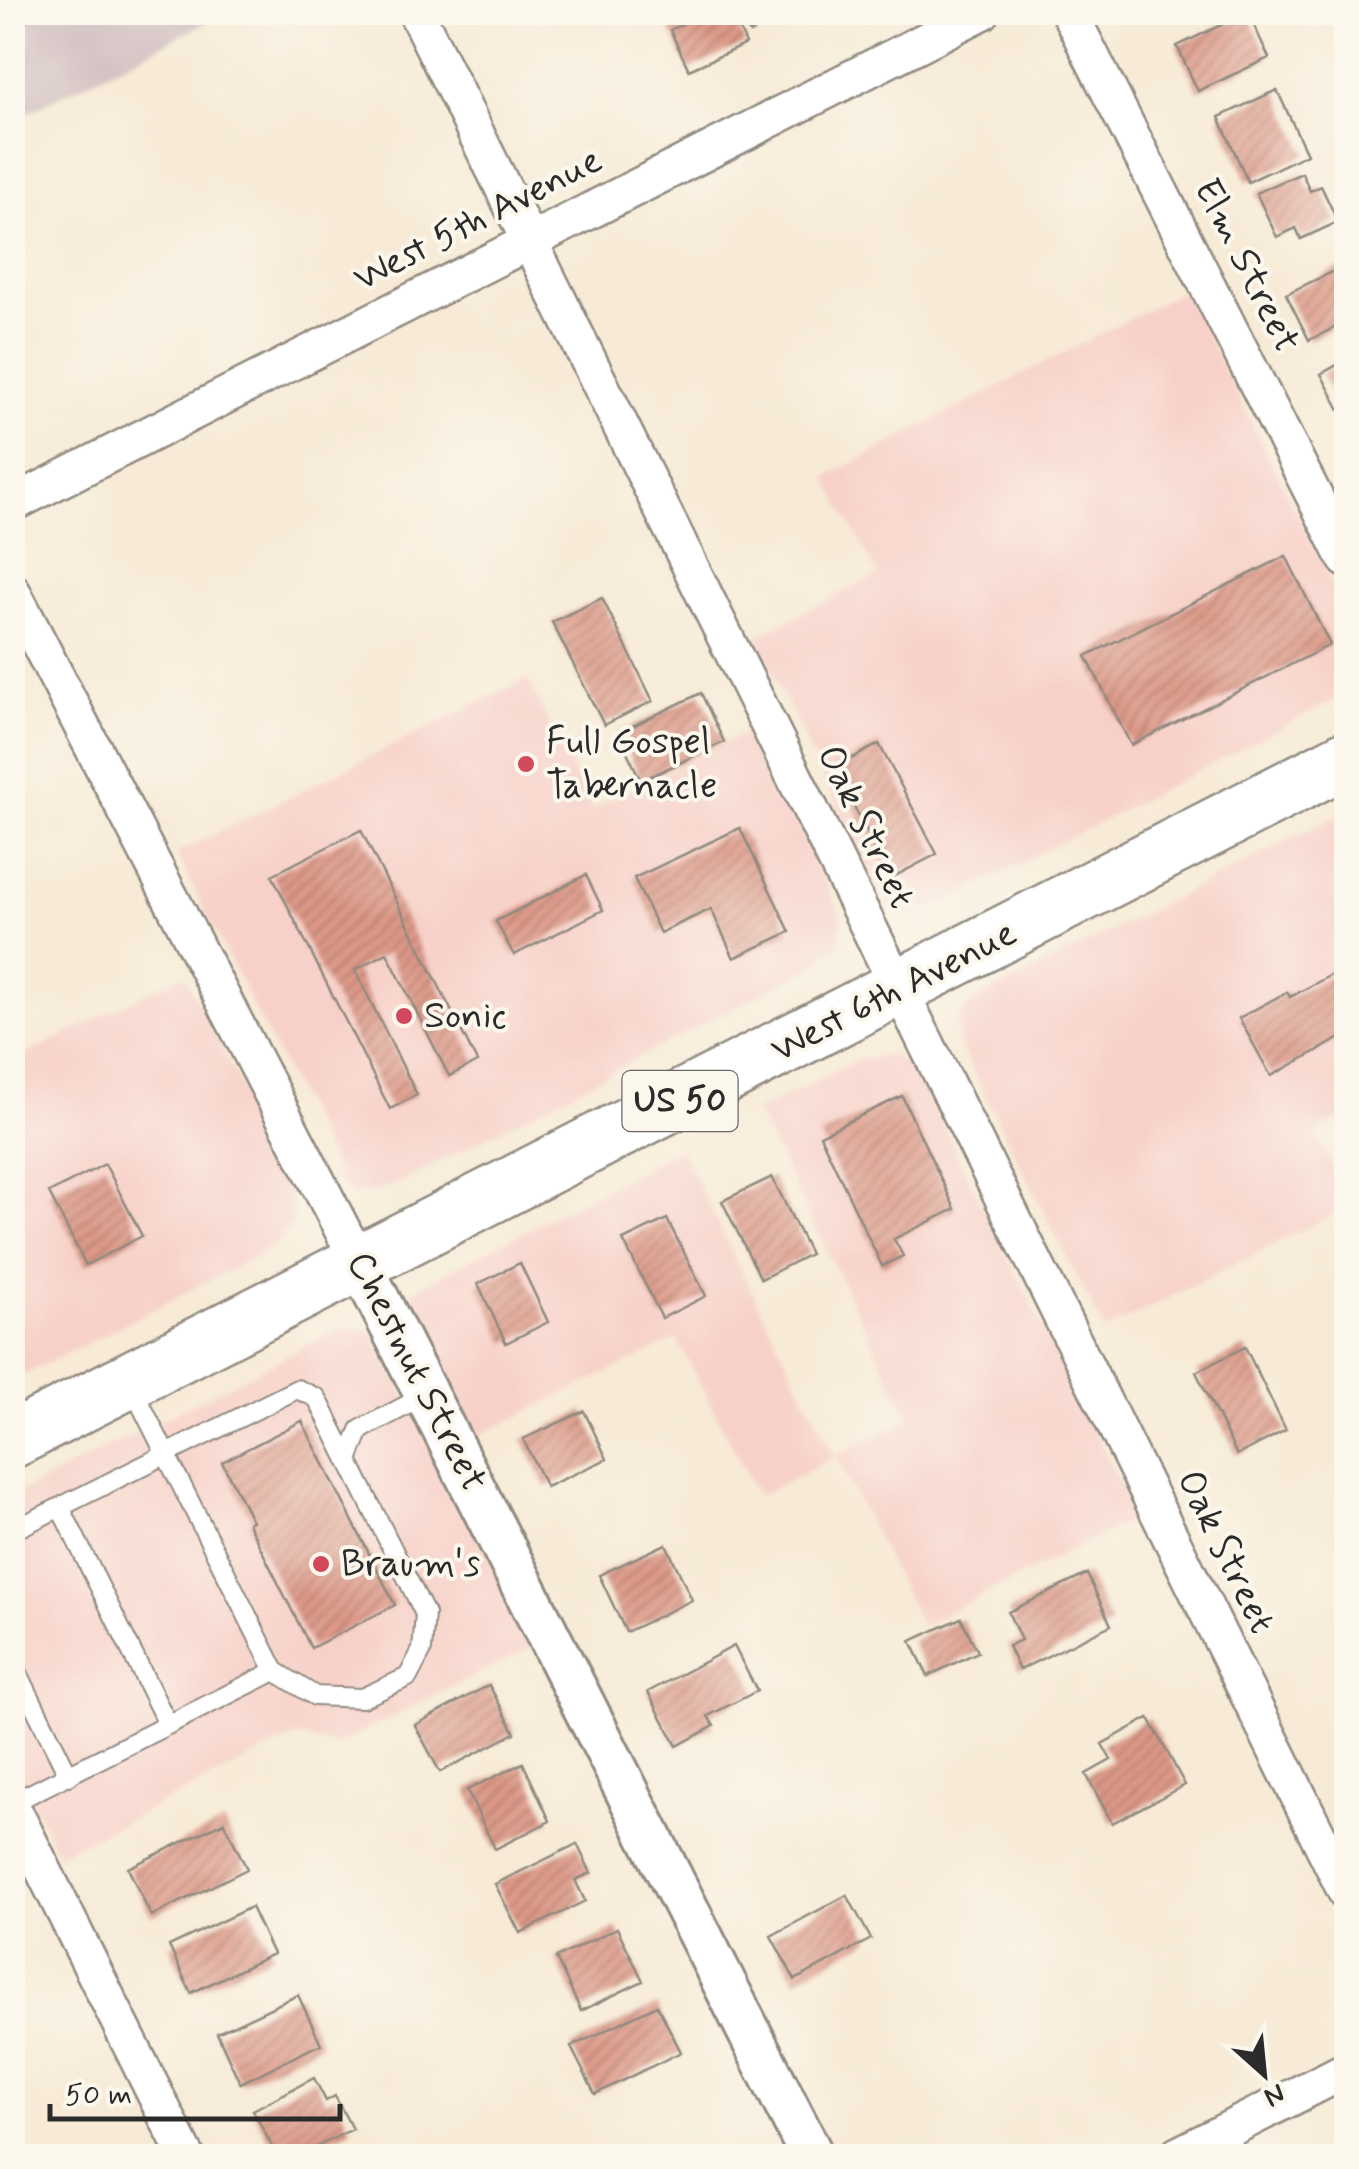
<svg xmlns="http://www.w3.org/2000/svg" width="1359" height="2169" font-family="Mynerve,sans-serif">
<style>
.built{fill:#f7d1c9}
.industrial{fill:#d2bfc1}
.building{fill:url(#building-hatch)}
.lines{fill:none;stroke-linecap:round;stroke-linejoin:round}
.service-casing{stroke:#918a80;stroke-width:22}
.minor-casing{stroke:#918a80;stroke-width:40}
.tertiary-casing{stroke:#918a80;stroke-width:48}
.primary-casing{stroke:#918a80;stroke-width:60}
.service{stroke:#fff;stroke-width:18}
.minor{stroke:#fff;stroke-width:35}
.tertiary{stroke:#fff;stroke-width:42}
.primary{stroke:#fff;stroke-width:55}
.poi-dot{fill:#d1495b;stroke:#fbf7ec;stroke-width:4}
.labels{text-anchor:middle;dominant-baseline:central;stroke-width:8;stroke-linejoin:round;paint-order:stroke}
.shield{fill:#fbf7ec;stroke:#696865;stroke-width:2.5}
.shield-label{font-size:35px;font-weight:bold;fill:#2b2b2b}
.street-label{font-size:38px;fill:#2b2b2b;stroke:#fbf7ec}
.poi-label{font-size:38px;fill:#2b2b2b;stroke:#fbf7ec;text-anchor:start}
</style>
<defs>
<pattern id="building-hatch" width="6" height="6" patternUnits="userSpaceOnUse" patternTransform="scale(2.5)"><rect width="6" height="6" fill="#d98"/><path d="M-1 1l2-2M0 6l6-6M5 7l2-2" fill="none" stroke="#b37d6f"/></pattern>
</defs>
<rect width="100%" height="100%" fill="#fbf7ec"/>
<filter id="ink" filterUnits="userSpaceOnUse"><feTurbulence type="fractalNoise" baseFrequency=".01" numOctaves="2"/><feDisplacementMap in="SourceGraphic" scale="20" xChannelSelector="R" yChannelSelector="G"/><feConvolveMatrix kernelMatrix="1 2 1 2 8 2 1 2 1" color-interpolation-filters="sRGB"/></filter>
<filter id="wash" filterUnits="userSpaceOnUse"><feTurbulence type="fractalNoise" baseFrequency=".0048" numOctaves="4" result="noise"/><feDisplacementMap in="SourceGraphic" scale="40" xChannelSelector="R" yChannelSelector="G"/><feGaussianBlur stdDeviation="2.25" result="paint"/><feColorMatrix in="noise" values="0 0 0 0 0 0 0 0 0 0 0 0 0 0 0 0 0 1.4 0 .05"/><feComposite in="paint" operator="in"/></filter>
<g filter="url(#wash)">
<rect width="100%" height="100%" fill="#f7ead6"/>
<!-- built -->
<path class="built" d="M 1184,290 L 1346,611 L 1346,694 L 933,909 L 904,909 L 890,903 L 871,876 L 755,637 L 878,575 L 826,477 Z
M 527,679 L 592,809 L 751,730 L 838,909 L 841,921 L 839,944 L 819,963 L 393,1186 L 377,1192 L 352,1193 L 343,1185 L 176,853 Z
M 1346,811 L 1346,1115 L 1315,1132 L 1346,1196 L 1346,1208 L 1104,1331 L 959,1044 L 957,1022 L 961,1015 L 976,1000 Z
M 184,974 L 286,1176 L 293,1209 L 292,1223 L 276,1244 L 257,1256 L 13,1381 L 13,1061 Z
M 890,1055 L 909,1066 L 919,1078 L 1137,1517 L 921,1626 L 836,1457 L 758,1496 L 677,1339 L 476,1437 L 413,1312 L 412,1303 L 413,1293 L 421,1286 L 680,1149 L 835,1456 L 911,1419 L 756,1111 L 858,1060 Z
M 361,1328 L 373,1334 L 536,1645 L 335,1746 L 296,1736 L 58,1855 L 13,1763 L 13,1496 L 337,1330 Z"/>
<!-- industrial -->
<path class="industrial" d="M 13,12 L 225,12 L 225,13 L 13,120 Z"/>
<g id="blocks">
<!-- building -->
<path class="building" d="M 679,12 L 732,12 L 746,44 L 689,70 L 670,30 L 684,23 Z
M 740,12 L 794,12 L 750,33 Z
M 1248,12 L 1269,58 L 1198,91 L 1177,46 Z
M 1277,90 L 1307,154 L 1248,182 L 1219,117 Z
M 1302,173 L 1310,191 L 1321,186 L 1338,222 L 1301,239 L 1296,228 L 1277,237 L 1256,193 Z
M 1346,265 L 1346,322 L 1309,340 L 1286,294 Z
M 1346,360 L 1346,421 L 1321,374 Z
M 1286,556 L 1330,645 L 1131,745 L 1086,656 Z
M 602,598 L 653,701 L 604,725 L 552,622 Z
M 701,693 L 724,742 L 641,781 L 618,733 Z
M 879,744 L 937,854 L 891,878 L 834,768 Z
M 740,828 L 790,932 L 734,958 L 711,909 L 660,933 L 634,878 Z
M 361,830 L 477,1062 L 449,1076 L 387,953 L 355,970 L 417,1095 L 390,1109 L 272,875 Z
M 586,875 L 603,910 L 514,955 L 496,921 Z
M 1346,967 L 1346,1035 L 1271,1076 L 1239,1018 L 1287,992 L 1290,997 Z
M 902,1096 L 955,1209 L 894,1239 L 903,1256 L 882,1266 L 820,1135 Z
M 105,1164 L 142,1236 L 86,1265 L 49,1193 Z
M 772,1177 L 810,1254 L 761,1279 L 722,1201 Z
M 667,1219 L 706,1296 L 662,1318 L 623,1240 Z
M 520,1263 L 548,1322 L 506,1343 L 478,1284 Z
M 1245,1347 L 1286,1430 L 1237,1455 L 1196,1372 Z
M 584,1411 L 607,1459 L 546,1487 L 523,1439 Z
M 302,1421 L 395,1605 L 311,1648 L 248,1523 L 252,1521 L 222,1462 Z
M 666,1544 L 692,1600 L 626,1632 L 599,1575 Z
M 1087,1574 L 1111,1625 L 1019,1670 L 1008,1646 L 1021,1640 L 1008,1612 Z
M 961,1618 L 978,1652 L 928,1676 L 911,1641 Z
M 734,1646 L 757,1691 L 708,1716 L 714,1726 L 677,1746 L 648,1692 Z
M 489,1685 L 515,1733 L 440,1772 L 415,1725 Z
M 1149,1718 L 1185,1785 L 1112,1823 L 1086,1774 L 1111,1760 L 1102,1744 Z
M 523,1763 L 550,1821 L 495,1849 L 467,1790 Z
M 224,1822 L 247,1869 L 151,1916 L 128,1868 Z
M 577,1844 L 591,1873 L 575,1880 L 585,1901 L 520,1933 L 495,1884 Z
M 847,1895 L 871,1939 L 795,1980 L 771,1936 Z
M 251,1907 L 273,1954 L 191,1993 L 169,1946 Z
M 617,1928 L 643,1981 L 581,2011 L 556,1958 Z
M 298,1995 L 321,2044 L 240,2083 L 217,2033 Z
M 657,2005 L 681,2052 L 595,2094 L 571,2047 Z
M 314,2078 L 326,2101 L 335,2096 L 352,2129 L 299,2156 L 277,2156 L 253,2110 Z"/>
</g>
</g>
<g filter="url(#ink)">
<use href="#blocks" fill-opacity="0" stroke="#918a80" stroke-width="2.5"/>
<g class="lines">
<!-- service casing -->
<g class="service-casing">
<path id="service" d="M 348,1460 L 360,1430 L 428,1394
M 60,1507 L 168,1725
M 12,1531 C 107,1483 202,1436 297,1389 L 317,1398 L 425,1614 L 422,1650 L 408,1677 L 362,1698 L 315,1696 L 275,1671 L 130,1383
M 12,1661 L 69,1776
M 12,1803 L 275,1671"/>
</g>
<!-- minor casing -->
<g class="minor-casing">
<path id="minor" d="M 416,12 L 1346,1892
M 1069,12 L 1346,559
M 12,504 L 982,12
M 12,591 L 360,1264
M 12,1807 L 186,2156
M 1176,2156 L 1346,2070"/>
</g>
<!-- tertiary casing -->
<g class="tertiary-casing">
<path id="tertiary" d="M 360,1264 L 812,2156"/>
</g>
<!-- primary casing -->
<g class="primary-casing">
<path id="primary" d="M 12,1440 L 1346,759"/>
</g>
<!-- service -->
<use href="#service" class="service"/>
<!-- minor -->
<use href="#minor" class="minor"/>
<!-- tertiary -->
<use href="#tertiary" class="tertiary"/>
<!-- primary -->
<use href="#primary" class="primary"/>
</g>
</g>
<!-- markers -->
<g class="poi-dot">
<circle cx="526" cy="764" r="10"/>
<circle cx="404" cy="1016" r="10"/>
<circle cx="321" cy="1564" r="10"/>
</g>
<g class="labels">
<!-- shield labels -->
<rect class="shield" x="622.5" y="1071" width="115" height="60" rx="8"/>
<g class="shield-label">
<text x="680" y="1101">US 50</text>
</g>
<!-- street labels -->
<g class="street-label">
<text transform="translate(478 220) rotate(-27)">West 5th Avenue</text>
<text transform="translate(1246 266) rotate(63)">Elm Street</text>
<text transform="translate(865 827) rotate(64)">Oak Street</text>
<text transform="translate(894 992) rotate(-27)">West 6th Avenue</text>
<text transform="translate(416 1372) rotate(63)">Chestnut Street</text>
<text transform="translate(1225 1552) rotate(64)">Oak Street</text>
</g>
<!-- poi labels -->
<g class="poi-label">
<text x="546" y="742">Full Gospel<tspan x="546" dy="44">Tabernacle</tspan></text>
<text x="424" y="1016">Sonic</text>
<text x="341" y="1564">Braum's</text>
</g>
</g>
<!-- margin -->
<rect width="1359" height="2169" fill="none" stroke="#fbf7ec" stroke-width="50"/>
<!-- north arrow -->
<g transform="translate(1264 2074) rotate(153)" stroke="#fbf7ec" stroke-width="8" paint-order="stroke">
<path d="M0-8L18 38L0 25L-18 38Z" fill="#2b2b2b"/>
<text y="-15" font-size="28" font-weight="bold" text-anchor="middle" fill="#2b2b2b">N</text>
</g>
<!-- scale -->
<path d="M50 2104v15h290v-15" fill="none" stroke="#2b2b2b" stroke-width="5"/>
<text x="65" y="2104" font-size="30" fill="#2b2b2b" stroke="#fbf7ec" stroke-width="8" paint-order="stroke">50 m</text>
</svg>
